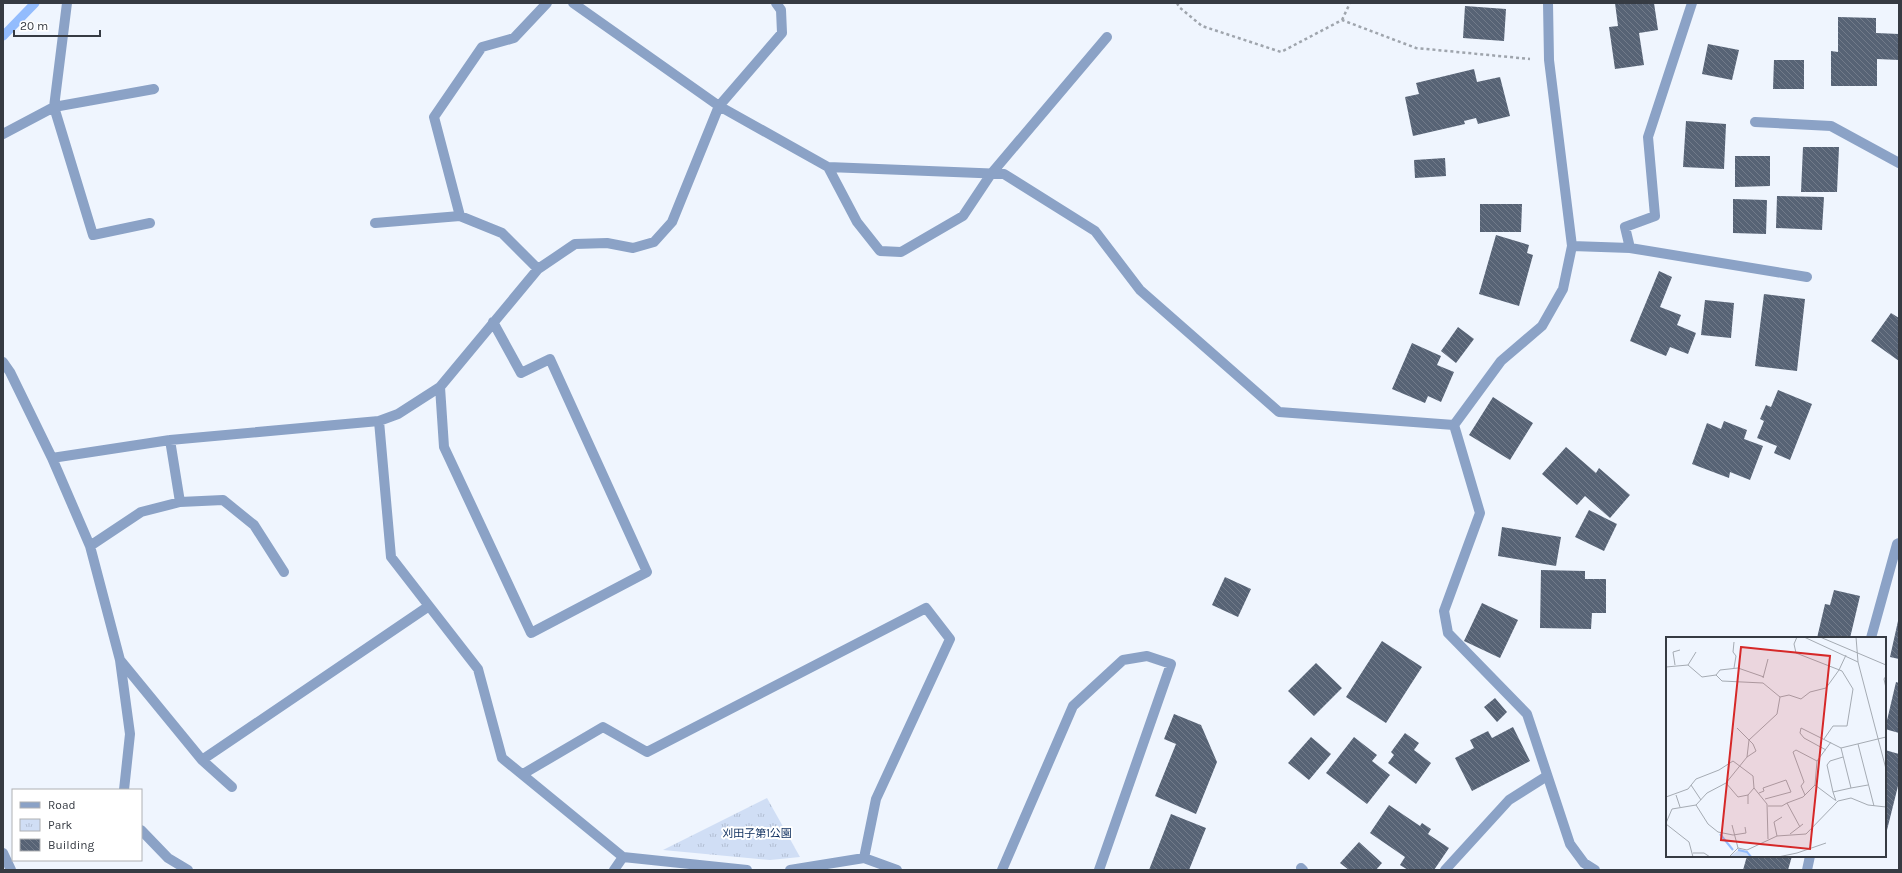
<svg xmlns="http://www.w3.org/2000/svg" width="1902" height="873" font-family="Karla,'Noto Sans JP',sans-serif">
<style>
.park{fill:url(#park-tufts)}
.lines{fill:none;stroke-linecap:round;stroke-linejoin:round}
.stream{stroke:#93bcfd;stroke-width:9}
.building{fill:url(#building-back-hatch)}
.path{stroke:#9fa5ad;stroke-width:2.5;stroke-dasharray:3 3;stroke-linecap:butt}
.lane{stroke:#8ba2c6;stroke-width:10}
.street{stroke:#8ba2c6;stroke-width:10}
.labels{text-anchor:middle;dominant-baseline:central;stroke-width:4;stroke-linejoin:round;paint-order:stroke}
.park-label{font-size:11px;fill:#0a2b5c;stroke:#fff}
.inset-river{fill:none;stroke:#93bcfd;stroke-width:2}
.inset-road{fill:none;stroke:#a5abb3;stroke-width:1}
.view{fill:#d62828;fill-opacity:0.15;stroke:#d62828;stroke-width:2}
.inset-edge{fill:none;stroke:#363b43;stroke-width:2}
</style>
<defs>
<pattern id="park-tufts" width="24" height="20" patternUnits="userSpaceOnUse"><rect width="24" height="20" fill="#d0def5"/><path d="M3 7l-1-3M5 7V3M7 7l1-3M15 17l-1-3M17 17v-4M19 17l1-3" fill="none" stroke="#b3bfd3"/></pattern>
<pattern id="building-back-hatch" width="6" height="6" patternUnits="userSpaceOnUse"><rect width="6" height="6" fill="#576375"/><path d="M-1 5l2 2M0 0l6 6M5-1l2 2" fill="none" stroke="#727b8a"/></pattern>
</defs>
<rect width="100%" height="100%" fill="#eff5fe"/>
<!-- park -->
<path class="park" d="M 767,798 L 800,857 L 770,860 L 663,850 Z"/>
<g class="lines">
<!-- stream -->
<path class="stream" d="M 3,36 L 35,3"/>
</g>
<!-- building -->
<path class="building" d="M 1615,3 L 1654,3 L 1658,30 L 1639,33 L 1644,65 L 1615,69 L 1609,27 L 1618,26 Z
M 1465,6 L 1506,9 L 1504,41 L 1463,38 Z
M 1838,17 L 1876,18 L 1876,33 L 1899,34 L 1899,60 L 1877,59 L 1877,86 L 1831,86 L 1831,51 L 1838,52 Z
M 1708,44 L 1739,50 L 1732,80 L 1702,74 Z
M 1774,60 L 1804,60 L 1804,89 L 1773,89 Z
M 1474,69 L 1477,82 L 1500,77 L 1510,116 L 1478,124 L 1476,118 L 1464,121 L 1465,124 L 1413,136 L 1405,97 L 1419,94 L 1416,83 Z
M 1686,121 L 1726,124 L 1724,169 L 1683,167 Z
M 1803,147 L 1839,147 L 1837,192 L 1801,192 Z
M 1735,156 L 1770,156 L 1770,186 L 1735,187 Z
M 1445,158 L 1446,176 L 1415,178 L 1414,160 Z
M 1777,196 L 1824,197 L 1822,230 L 1776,228 Z
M 1733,199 L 1767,200 L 1766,234 L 1733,233 Z
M 1480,204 L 1522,204 L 1521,232 L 1480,232 Z
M 1496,235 L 1529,245 L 1527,253 L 1533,255 L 1519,306 L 1479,294 Z
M 1659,271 L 1672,277 L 1660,307 L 1681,315 L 1677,325 L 1696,333 L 1688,354 L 1670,347 L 1666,356 L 1630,341 Z
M 1764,294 L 1805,299 L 1797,371 L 1755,366 Z
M 1705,300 L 1734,303 L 1731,338 L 1701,335 Z
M 1891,313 L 1899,318 L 1899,361 L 1871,341 Z
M 1458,327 L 1474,339 L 1456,363 L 1441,351 Z
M 1412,343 L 1441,356 L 1437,365 L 1454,372 L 1441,402 L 1428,396 L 1425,403 L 1392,389 Z
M 1778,390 L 1812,404 L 1790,460 L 1774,453 L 1777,446 L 1757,438 L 1764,421 L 1760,419 L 1766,405 L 1771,407 Z
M 1493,397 L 1533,423 L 1510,460 L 1469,435 Z
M 1724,421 L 1747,430 L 1744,439 L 1763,446 L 1750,480 L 1730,472 L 1729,478 L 1692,464 L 1707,423 L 1721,429 Z
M 1566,447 L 1596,473 L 1599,468 L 1630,495 L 1610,518 L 1585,496 L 1577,505 L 1542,474 Z
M 1589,510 L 1617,524 L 1604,551 L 1575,537 Z
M 1502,527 L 1561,537 L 1556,566 L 1498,556 Z
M 1541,570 L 1585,571 L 1585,579 L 1606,579 L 1606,613 L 1592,613 L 1591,629 L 1540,628 Z
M 1225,577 L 1251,589 L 1238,617 L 1212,605 Z
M 1834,590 L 1860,596 L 1850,638 L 1817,638 L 1825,604 L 1830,605 Z
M 1482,603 L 1518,620 L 1500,658 L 1464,641 Z
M 1898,621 L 1899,621 L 1899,659 L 1890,657 Z
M 1382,641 L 1422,667 L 1386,723 L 1346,697 Z
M 1316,663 L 1342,688 L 1314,716 L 1288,691 Z
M 1896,682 L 1899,683 L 1899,733 L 1885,729 Z
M 1495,698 L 1507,712 L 1497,722 L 1484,707 Z
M 1174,714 L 1201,725 L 1217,762 L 1196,814 L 1155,796 L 1176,744 L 1164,739 Z
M 1513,727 L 1530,761 L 1472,791 L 1455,758 L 1474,748 L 1470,740 L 1488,731 L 1492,738 Z
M 1405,733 L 1419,743 L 1414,750 L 1431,763 L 1416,784 L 1388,763 L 1394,755 L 1391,752 Z
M 1311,737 L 1331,754 L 1309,780 L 1288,763 Z
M 1354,737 L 1377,755 L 1372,761 L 1390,775 L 1367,804 L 1326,773 Z
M 1885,750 L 1899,754 L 1899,782 L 1886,834 Z
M 1389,805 L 1420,826 L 1422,823 L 1431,829 L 1428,834 L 1449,848 L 1434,870 L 1408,870 L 1400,865 L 1405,857 L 1370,833 Z
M 1171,814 L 1206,828 L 1189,870 L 1149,870 Z
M 1359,842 L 1382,863 L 1376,870 L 1349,870 L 1340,863 Z
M 1747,856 L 1792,856 L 1788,870 L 1743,870 Z"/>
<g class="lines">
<!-- path -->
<path class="path" d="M 1177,3 L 1179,7 L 1202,26 L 1281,52 L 1342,20 L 1416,48 L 1530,59
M 1342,20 L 1350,3"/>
<!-- lane -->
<path class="lane" d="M 1755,122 L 1831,126 L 1899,163
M 1301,868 L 1303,870
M 1445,870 L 1509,800 L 1547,776"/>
<!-- street -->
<path class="street" d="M 67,3 L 54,107 L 93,235 L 150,223
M 573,3 L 719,106 L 828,167 L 1004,174 L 1095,231 L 1140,290 L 1279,412 L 1454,425 L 1480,513 L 1444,611 L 1448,633 L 1527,714 L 1570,844 L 1584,863 L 1595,870
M 3,134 L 54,107 L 154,89
M 828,167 L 857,222 L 880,251 L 901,252 L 963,216 L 991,174 L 1107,37
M 460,216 L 434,117 L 482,47 L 514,38 L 547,3
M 375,223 L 460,216 L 502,233 L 538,269
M 1572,246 L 1630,248 L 1807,277
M 1630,248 L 1625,227 L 1655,216 L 1648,137 L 1692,3
M 3,362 L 10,372 L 52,458 L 90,546 L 120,660 L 130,734 L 124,790
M 440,387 L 444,447 L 531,633 L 647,572 L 550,359 L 521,373 L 493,322
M 1454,425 L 1501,361 L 1542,326 L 1563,289 L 1572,246 L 1549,60 L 1548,3
M 170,440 L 180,502
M 52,458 L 170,440 L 379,421 L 398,414 L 440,387 L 538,269 L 575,244 L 607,243 L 633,248 L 654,242 L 672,222 L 719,106 L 782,33 L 781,10 L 776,3
M 90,546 L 141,512 L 180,502 L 223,500 L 254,525 L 284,572
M 429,606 L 478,669 L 502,758 L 623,857
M 1871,638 L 1897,544 L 1899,543
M 120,660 L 202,760 L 232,787
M 202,760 L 429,606 L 391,557 L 379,421
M 523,774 L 603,727 L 647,752 L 926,608 L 950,639 L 876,799 L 864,858
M 141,830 L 168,858 L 188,870
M 3,853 L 11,870
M 614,870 L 623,857 L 747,870
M 790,870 L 864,858 L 897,870
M 1002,870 L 1073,706 L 1123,660 L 1147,656 L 1171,664 L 1099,870
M 1807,870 L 1810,856"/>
</g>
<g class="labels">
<!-- park labels -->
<g class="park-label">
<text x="757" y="833">刈田子第1公園</text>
</g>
</g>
<!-- overview -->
<g transform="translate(1666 637)">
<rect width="220" height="220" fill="#eff5fe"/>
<path d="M 74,212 L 82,215 L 87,220 L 63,220 Z" fill="#d0def5"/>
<path class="inset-river" d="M 54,197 L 67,213M 72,213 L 81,215 L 85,220"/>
<path class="inset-road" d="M 131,0 L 128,7 L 130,16 L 176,34 L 187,52 L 181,89 L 167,89 L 158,102M 138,0 L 192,25M 154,0 L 220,28M 190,0 L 192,25 L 220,132M 9,28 L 7,15 L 14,13M 22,28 L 30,15M 0,30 L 22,28 L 36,40 L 50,38 L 56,44 L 97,46 L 114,60M 68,31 L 70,19 L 67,15 L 68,5M 50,38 L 54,33 L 72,31 L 98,40M 220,39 L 218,42 L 220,51M 97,41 L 102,22M 71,91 L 87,107 L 90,114 L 81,120M 165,105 L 151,124 L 149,148 L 169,163M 192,107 L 208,169M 160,113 L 138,101 L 134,96 L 135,91 L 175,111M 60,146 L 72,160 L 82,158M 25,148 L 35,163M 202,148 L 185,151 L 175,111 L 220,100M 167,155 L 161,128 L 164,124 L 177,120M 93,156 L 98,154 L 97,151 L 120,143 L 125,155 L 99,162M 10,158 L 14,170M 139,158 L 135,149 L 138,145 L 127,115 L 130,113 L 151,124M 0,160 L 22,152 L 30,142 L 53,133 L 67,124 L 87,139 L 88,151 L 101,167 L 102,202M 170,164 L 167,155 L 185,151M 121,166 L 137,160 L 149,148M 82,167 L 82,158 L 88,151M 30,168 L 42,187 L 52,195 L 67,198 L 80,196 L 79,190M 102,169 L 116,169 L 121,166 L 134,190M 0,186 L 6,172 L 30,168 L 41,156 L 60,146 L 81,120 L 83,103 L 111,77 L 114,60 L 123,58 L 135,62 L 144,55 L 160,51 L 173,33 L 180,18M 0,187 L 23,205 L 27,220M 66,188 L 72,211M 124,197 L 137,187M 111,199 L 108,185 L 116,180M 27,216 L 38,216 L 44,220M 63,220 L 72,211 L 81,213 L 111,199 L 140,197 L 172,164 L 185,161 L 202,168 L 220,170M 112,220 L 131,216 L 160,206"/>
<path class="view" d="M 75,10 L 164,19 L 144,212 L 55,203 Z"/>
<rect width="220" height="220" class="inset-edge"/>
</g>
<!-- border -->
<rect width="1902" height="873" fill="none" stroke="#363b43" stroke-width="8"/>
<!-- legend -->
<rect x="12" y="789" width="130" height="72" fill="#ffffff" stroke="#afb1b4"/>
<rect x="20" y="802" width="20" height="6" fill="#8ba2c6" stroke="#afb1b4"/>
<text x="48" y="809" font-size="12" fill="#363b43">Road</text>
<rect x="20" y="819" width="20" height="12" fill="url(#park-tufts)" stroke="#afb1b4"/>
<text x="48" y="829" font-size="12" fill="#363b43">Park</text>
<rect x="20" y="839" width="20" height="12" fill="url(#building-back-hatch)" stroke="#afb1b4"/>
<text x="48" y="849" font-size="12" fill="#363b43">Building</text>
<!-- scale -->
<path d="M14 30v6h86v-6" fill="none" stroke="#363b43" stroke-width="2"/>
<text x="20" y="30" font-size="12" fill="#363b43" stroke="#ffffff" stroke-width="3" paint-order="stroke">20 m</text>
</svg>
